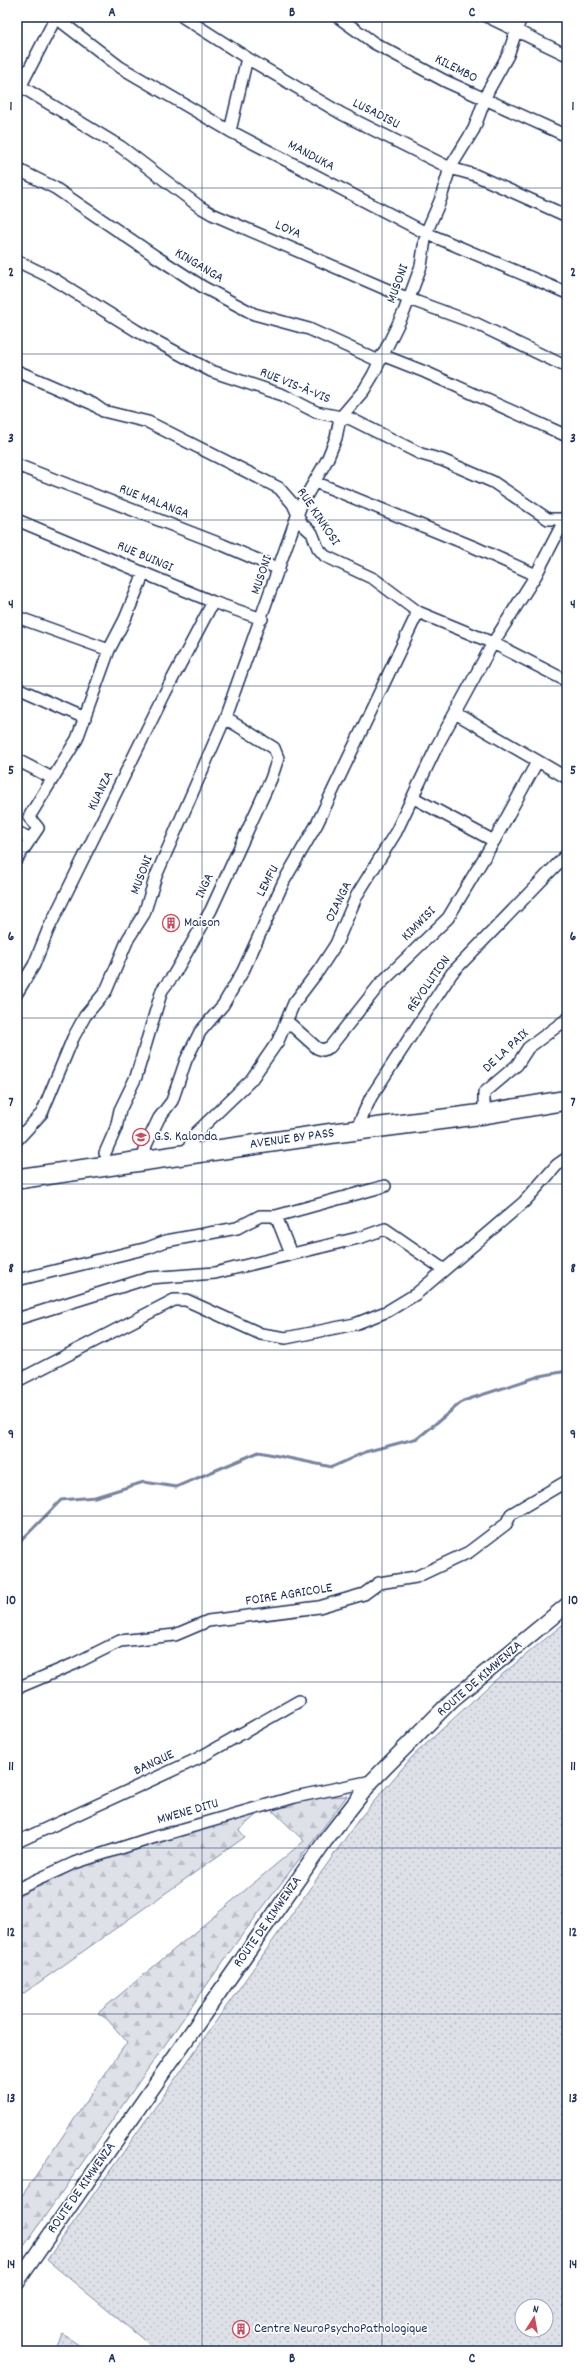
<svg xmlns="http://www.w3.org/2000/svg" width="584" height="2368" font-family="Dekko,sans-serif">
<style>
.grass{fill:url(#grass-dots);stroke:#7c88a2;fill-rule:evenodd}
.forest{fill:url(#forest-firs);stroke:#7c88a2}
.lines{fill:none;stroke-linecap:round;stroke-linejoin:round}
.stream{stroke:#77839f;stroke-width:3}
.minor-casing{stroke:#1b2f5e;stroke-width:14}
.tertiary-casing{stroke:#1b2f5e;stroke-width:17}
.trunk-casing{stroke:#1b2f5e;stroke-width:22}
.minor{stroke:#fff;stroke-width:11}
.tertiary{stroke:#fff;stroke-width:14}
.trunk{stroke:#fff;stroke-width:19}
.grid{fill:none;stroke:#1b2f5e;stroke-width:1;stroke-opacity:0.55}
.labels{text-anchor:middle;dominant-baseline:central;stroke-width:3.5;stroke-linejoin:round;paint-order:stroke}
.street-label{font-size:14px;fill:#1b2f5e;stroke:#fff}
.poi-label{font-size:14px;fill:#1b2f5e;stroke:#fff;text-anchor:start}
.neatline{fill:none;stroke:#1b2f5e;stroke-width:1.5}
.grid-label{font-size:13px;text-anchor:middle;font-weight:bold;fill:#1b2f5e}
</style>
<defs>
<pattern id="grass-dots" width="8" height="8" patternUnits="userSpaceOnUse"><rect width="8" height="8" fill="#dee1e7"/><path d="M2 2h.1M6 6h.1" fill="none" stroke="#bec1c9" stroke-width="1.8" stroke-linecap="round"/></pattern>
<pattern id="forest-firs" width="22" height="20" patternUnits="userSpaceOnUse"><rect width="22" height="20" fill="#dee1e7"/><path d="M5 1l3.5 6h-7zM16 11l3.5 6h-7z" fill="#bec1c9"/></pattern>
</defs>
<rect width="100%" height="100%" fill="#fff"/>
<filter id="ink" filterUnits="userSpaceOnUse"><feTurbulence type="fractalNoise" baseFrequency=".025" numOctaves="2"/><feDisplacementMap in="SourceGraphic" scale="8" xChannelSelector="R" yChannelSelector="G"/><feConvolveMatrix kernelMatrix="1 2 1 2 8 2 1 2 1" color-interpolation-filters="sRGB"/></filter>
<g filter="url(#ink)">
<!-- grass -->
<path class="grass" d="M 567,1621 L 567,2351 L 157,2351 L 47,2260 L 359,1819 L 412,1757 L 493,1682 ZM 522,2306 L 546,2306 L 546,2330 L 522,2330 Z
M 63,2334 L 87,2351 L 52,2351 Z"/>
<!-- forest -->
<path class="forest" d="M 347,1796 L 239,1939 L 17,2256 L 17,2203 L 127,2042 L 107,2019 L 98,2013 L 304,1841 L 270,1808 L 262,1810 L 239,1830 L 245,1837 L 17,1998 L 17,1897 L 82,1866 L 302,1797 Z"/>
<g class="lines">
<!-- stream -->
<path class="stream" d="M 17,1545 L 61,1500 L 95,1497 L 144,1482 L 176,1487 L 259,1452 L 332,1467 L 365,1452 L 418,1438 L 463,1401 L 540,1376 L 567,1371"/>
<!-- minor casing -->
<g class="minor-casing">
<path id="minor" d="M 55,17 L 120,67 L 230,131 L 426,233 L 567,293
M 183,17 L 247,58 L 342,114 L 450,168 L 475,175 L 567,216
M 338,17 L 374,43 L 445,81 L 567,136
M 488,17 L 567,55
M 17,84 L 121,147 L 200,207 L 212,214 L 409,299 L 477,324 L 567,367
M 17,93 L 56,17
M 230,131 L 247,58
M 17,169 L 55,188 L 155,256 L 203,287 L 254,314 L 309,329 L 379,361
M 17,261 L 52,278 L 137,331 L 211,371 L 283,395 L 316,412 L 351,419 L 421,454 L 442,460 L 493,482 L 548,519 L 567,519
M 382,355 L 425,372 L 567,436
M 17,371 L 93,404 L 103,411 L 148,422 L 279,488 L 293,504 L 302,524 L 312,533 L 318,548 L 325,556 L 374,579 L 418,612 L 493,643 L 567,681
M 17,465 L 223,545 L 279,569
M 315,482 L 474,547 L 536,575
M 17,520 L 213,602 L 262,619
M 17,617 L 109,650
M 17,688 L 85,718
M 455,713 L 567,778
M 17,760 L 52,778
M 414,798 L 494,841
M 17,832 L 31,839
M 17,859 L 38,828 L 29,817 L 77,739 L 109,650 L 125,619 L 144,573
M 17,993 L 34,965 L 48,930 L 165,693 L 213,602
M 288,1022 L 317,1048 L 323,1050 L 330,1047 L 380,984 L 448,918 L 494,841 L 537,762
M 484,1114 L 484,1093 L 517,1065 L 528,1048 L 567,1019
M 356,1130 L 371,1097 L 452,973 L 567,854
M 17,1140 L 42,1113 L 73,1038 L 85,1016 L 106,991 L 128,939 L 144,914 L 156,876 L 225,718 L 301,505 L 327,460 L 336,438 L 340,418 L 364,390 L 373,375 L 404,312 L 421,266 L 426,233 L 440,201 L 450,168 L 474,129 L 488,91 L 508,55 L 521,17
M 105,1153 L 116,1128 L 120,1110 L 136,1077 L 162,990 L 173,976 L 211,910 L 271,779 L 278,758 L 274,748 L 225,718
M 186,1154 L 195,1134 L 251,1080 L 278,1041 L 294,1003 L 319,970 L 336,944 L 357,895 L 396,832 L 437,746 L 493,643 L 536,575 L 567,515
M 143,1161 L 146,1145 L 159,1118 L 172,1101 L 186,1060 L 200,1032 L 223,1005 L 243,971 L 284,881 L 317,824 L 418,612
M 276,1216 L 291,1254
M 17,1280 L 148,1248 L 166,1241 L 237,1228 L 260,1216 L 276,1216 L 385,1186
M 17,1319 L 149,1278 L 215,1273 L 362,1237 L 385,1229 L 443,1269
M 17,1381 L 174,1300 L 186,1300 L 261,1334 L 274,1336 L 286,1338 L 355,1324 L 388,1311 L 416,1294 L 524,1202 L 557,1165 L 567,1158
M 17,1688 L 74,1664 L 120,1641 L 175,1635 L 208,1621 L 319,1607 L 364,1594 L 379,1583 L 416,1577 L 469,1552 L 506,1524 L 511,1514 L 567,1481
M 17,1842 L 197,1759 L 299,1701
M 17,1889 L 74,1863 L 152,1838 L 295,1797 L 372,1781"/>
</g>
<!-- tertiary casing -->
<g class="tertiary-casing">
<path id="tertiary" d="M 17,2282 L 325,1841 L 372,1781 L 452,1700 L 567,1605"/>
</g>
<!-- trunk casing -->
<g class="trunk-casing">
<path id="trunk" d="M 17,1179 L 334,1133 L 484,1114 L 567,1100"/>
</g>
<!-- minor -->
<use href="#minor" class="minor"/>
<!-- tertiary -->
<use href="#tertiary" class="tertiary"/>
<!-- trunk -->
<use href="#trunk" class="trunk"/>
</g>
</g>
<!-- grid -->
<path class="grid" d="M 202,17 L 202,2351M 382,17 L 382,2351M 17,188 L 567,188M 17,354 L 567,354M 17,520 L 567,520M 17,686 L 567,686M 17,852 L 567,852M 17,1018 L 567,1018M 17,1184 L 567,1184M 17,1350 L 567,1350M 17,1516 L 567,1516M 17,1682 L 567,1682M 17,1848 L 567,1848M 17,2014 L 567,2014M 17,2180 L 567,2180"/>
<!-- icons -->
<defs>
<g id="building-ring" transform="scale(0.9)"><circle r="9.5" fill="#fff" stroke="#d1495b" stroke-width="1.5"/><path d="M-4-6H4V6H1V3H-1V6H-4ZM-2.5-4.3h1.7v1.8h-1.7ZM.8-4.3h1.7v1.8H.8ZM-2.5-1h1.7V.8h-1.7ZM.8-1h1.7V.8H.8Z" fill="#d1495b"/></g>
<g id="school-ring" transform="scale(0.9)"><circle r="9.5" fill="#fff" stroke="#d1495b" stroke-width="1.5"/><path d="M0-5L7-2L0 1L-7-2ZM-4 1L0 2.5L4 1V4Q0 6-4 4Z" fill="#d1495b"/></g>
</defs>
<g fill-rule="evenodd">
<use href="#building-ring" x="171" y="923"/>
<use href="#school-ring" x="141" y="1137"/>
<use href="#building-ring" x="241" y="2329"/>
</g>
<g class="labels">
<!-- street labels -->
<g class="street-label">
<text transform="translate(456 69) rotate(27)">KILEMBO</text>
<text transform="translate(376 114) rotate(27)">LUSADISU</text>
<text transform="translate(311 156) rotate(28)">MANDUKA</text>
<text transform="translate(288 230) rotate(23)">LOYA</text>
<text transform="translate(199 266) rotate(31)">KINGANGA</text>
<text transform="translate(398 284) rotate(-70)">MUSONI</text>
<text transform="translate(295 386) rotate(22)">RUE VIS-À-VIS</text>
<text transform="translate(154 502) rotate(21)">RUE MALANGA</text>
<text transform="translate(318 517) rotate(56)">RUE KINKOSI</text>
<text transform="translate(145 557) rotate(23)">RUE BUINGI</text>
<text transform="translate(262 575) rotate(-71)">MUSONI</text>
<text transform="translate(101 791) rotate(-64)">KUANZA</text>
<text transform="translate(142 875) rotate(-69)">MUSONI</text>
<text transform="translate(268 881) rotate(-63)">LEMFU</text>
<text transform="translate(205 886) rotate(-65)">INGA</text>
<text transform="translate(339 902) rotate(-64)">OZANGA</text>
<text transform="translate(419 924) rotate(-46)">KIMWISI</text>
<text transform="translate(429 984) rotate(-55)">RÉVOLUTION</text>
<text transform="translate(506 1051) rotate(-43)">DE LA PAIX</text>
<text transform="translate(292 1139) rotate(-8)">AVENUE BY PASS</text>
<text transform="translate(289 1595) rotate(-9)">FOIRE AGRICOLE</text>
<text transform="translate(480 1679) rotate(-41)">ROUTE DE KIMWENZA</text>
<text transform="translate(154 1763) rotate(-25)">BANQUE</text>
<text transform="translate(188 1812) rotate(-16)">MWENE DITU</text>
<text transform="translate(268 1922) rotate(-55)">ROUTE DE KIMWENZA</text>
<text transform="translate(82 2188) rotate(-55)">ROUTE DE KIMWENZA</text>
</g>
<!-- poi labels -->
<g class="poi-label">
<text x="184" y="923">Maison</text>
<text x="154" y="1137">G.S. Kalonda</text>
<text x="254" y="2329">Centre NeuroPsychoPathologique</text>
</g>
</g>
<!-- margin -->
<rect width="584" height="2368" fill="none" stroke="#fff" stroke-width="44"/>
<!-- north arrow -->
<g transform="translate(534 2318) rotate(11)"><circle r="19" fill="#ffffff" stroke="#a4acbf"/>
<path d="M0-3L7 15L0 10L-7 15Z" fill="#d1495b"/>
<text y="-6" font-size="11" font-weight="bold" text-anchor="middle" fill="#1b2f5e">N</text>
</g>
<rect x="22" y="22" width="540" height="2324" class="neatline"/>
<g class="grid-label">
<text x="112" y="16">A</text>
<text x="292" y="16">B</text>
<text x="472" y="16">C</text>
<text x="11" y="110">1</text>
<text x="573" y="110">1</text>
<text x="11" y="276">2</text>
<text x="573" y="276">2</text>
<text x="11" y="442">3</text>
<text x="573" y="442">3</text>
<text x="11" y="608">4</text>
<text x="573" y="608">4</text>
<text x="11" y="774">5</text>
<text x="573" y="774">5</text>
<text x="11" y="940">6</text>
<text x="573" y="940">6</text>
<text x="11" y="1106">7</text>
<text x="573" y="1106">7</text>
<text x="11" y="1272">8</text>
<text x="573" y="1272">8</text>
<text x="11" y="1438">9</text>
<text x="573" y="1438">9</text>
<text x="11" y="1604">10</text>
<text x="573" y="1604">10</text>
<text x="11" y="1770">11</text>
<text x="573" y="1770">11</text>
<text x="11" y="1936">12</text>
<text x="573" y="1936">12</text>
<text x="11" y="2102">13</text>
<text x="573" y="2102">13</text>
<text x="11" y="2268">14</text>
<text x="573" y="2268">14</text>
<text x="112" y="2362">A</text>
<text x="292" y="2362">B</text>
<text x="472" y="2362">C</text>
</g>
</svg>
